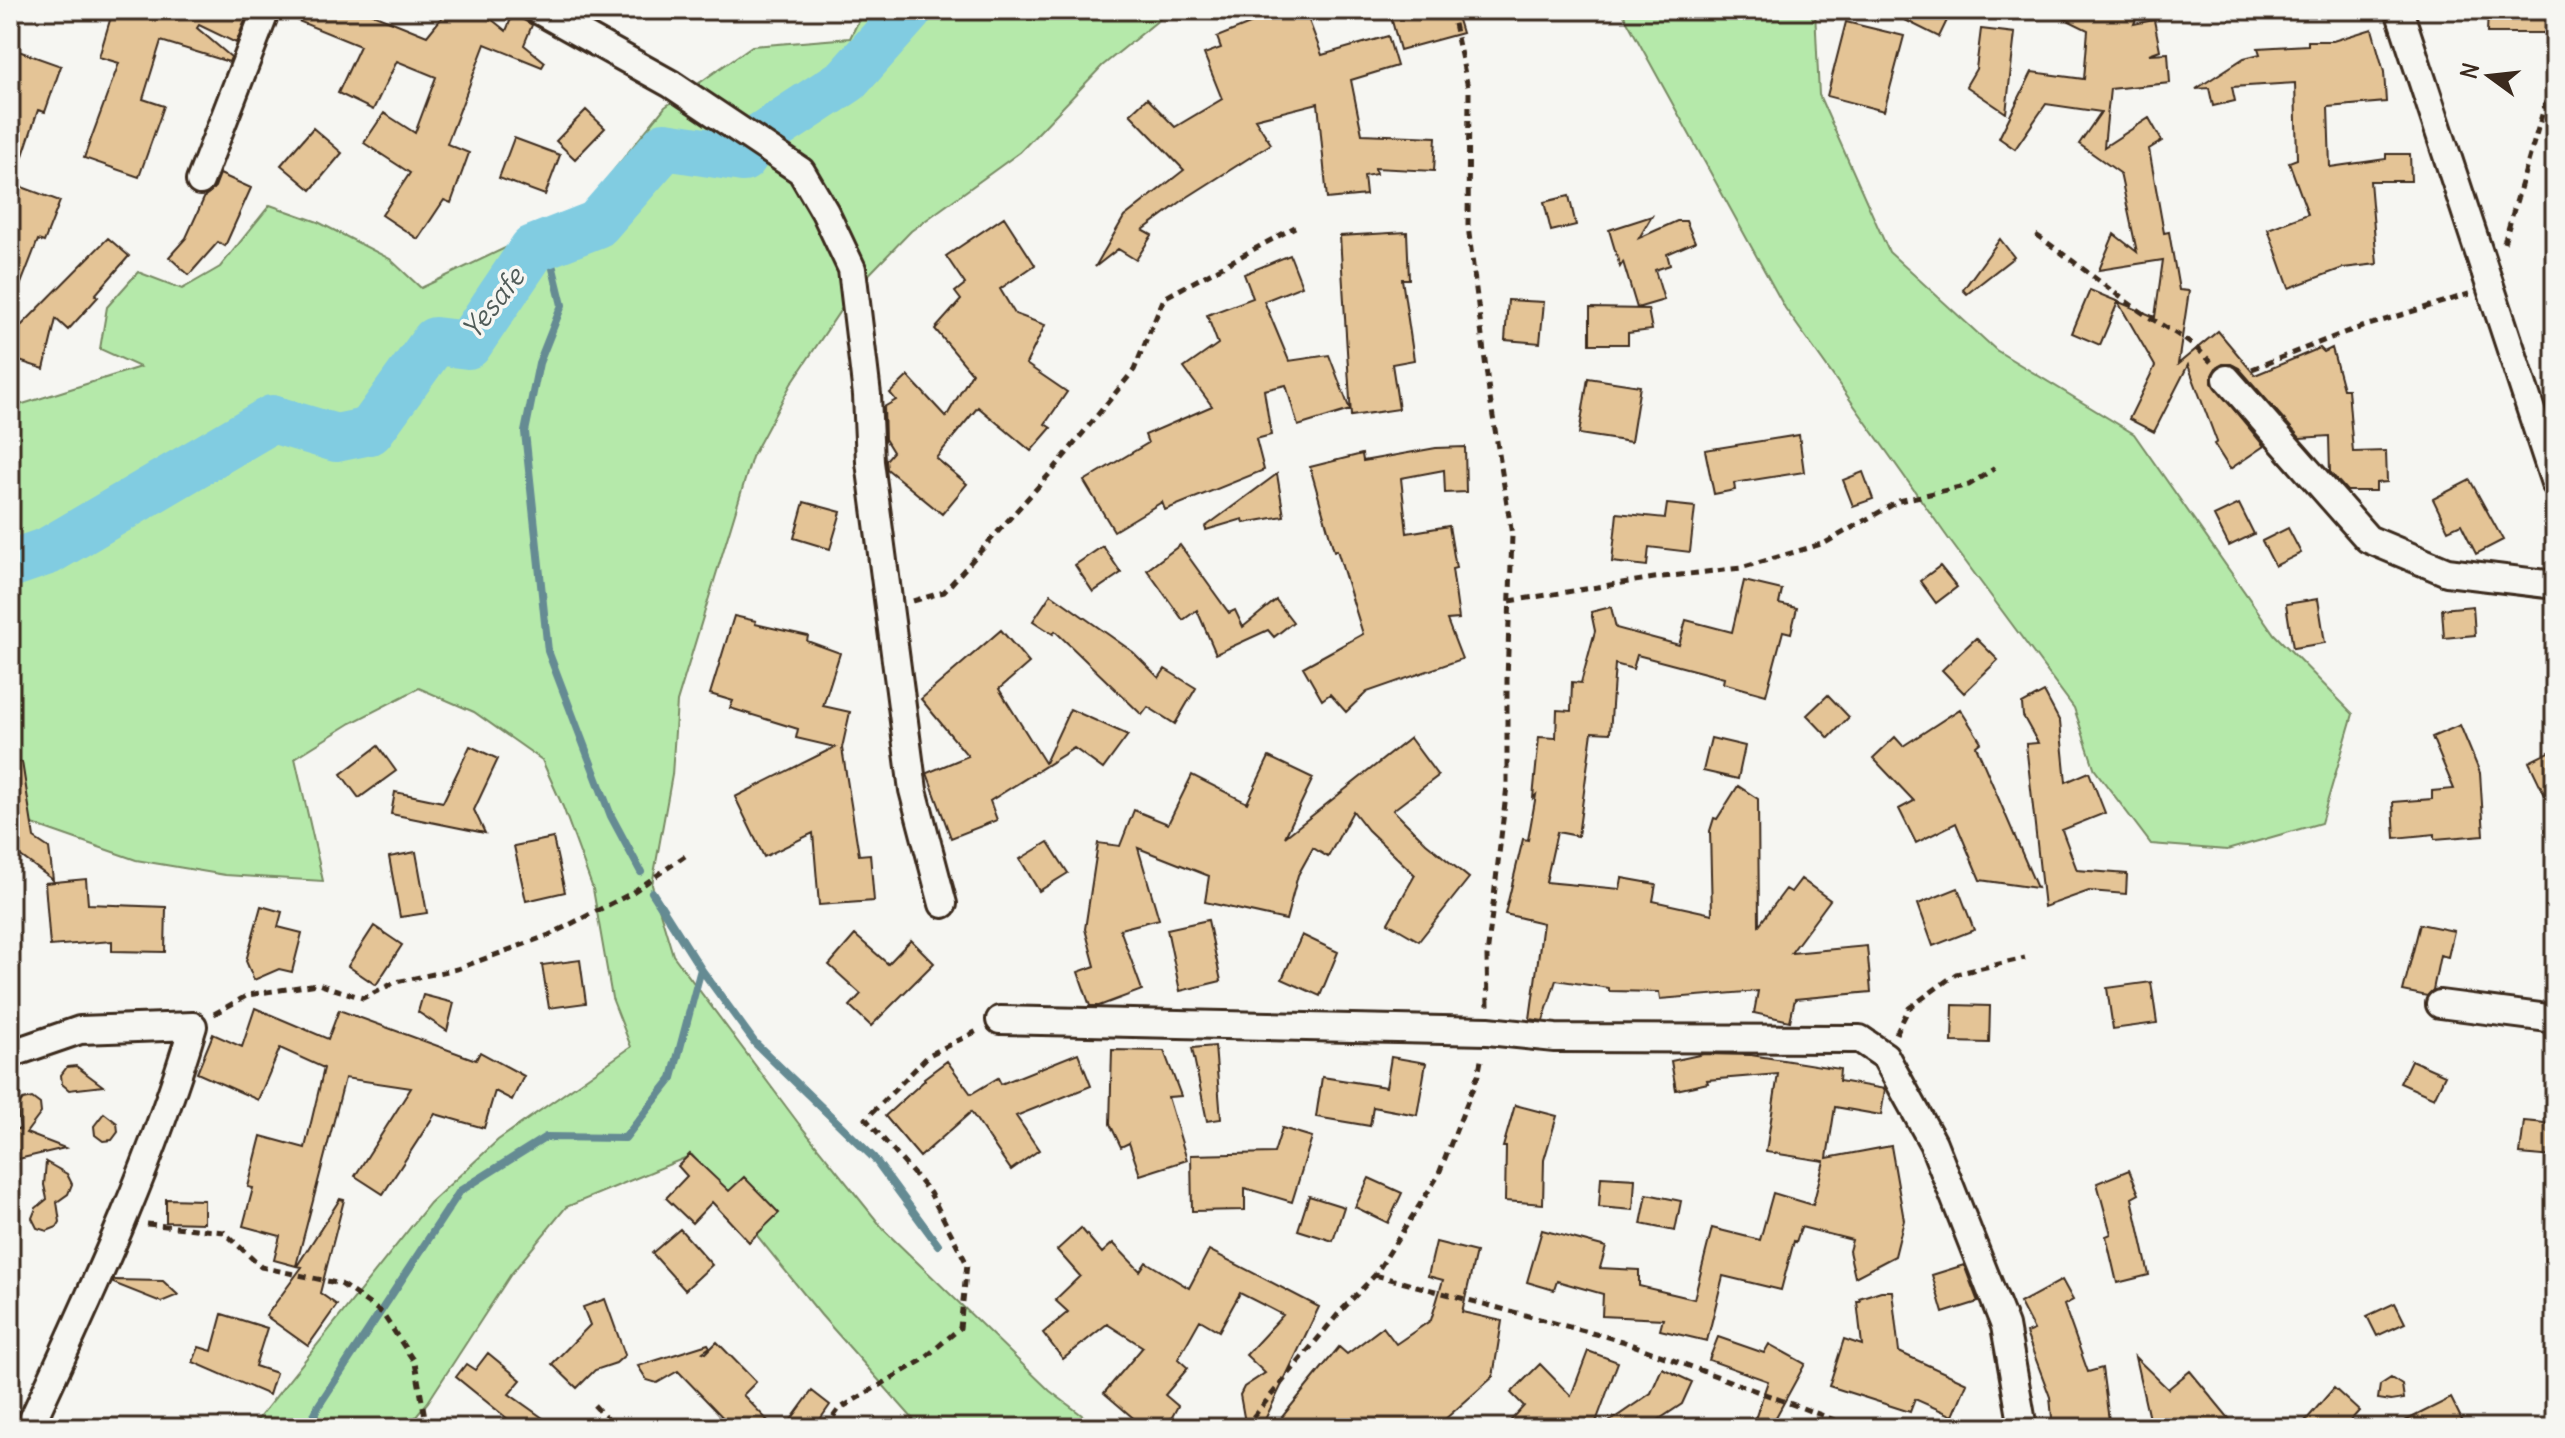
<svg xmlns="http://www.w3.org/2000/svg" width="2565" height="1438" font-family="Delius,sans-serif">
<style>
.green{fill:#b5e9aa;stroke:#788a64;stroke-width:2}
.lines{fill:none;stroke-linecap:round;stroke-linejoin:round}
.stream{stroke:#658b93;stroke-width:8}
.river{stroke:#81cce1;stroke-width:48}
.building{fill:#e4c496;stroke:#3b2a1e;stroke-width:2}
.minor-casing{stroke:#3b2a1e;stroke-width:32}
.path{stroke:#3b2a1e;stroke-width:5;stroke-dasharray:8 6;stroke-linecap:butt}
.minor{stroke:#f6f6f2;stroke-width:26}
.labels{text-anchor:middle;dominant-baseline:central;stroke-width:7;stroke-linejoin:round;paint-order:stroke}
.water-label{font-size:28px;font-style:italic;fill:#505b58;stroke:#f6f6f2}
</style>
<rect width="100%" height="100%" fill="#f6f6f2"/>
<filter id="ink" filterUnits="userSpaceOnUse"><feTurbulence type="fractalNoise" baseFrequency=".0125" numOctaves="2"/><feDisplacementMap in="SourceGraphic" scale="16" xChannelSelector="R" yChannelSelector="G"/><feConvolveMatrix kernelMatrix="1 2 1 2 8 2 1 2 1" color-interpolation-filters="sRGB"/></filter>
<g filter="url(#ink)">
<!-- green -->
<path class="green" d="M 864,10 L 1171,10 L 1102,66 L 1020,152 L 911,231 L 854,290 L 791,384 L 752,457 L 677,702 L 672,775 L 652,885 L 673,955 L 799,1124 L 885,1231 L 1050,1391 L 1099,1428 L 921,1428 L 821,1315 L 692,1155 L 566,1207 L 511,1274 L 428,1402 L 407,1428 L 251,1428 L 430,1203 L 498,1140 L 631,1047 L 612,998 L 593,889 L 563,807 L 542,760 L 474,712 L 419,688 L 351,723 L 295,758 L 323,881 L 225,875 L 136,860 L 10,816 L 10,408 L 140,367 L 100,349 L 107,307 L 138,272 L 182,289 L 220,267 L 270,205 L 318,222 L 390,259 L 421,288 L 579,213 L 665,107 L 752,46 L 850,38 Z
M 1621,10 L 1815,10 L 1819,95 L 1889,252 L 1996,350 L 2134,434 L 2274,634 L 2353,714 L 2321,823 L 2227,850 L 2151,844 L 2095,770 L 2074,708 L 1948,538 L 1785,308 Z"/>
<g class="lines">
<!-- stream -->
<path class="stream" d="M 547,244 L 562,305 L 539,363 L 525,432 L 548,651 L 611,816 L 641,872
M 652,892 L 701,969 L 755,1043 L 874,1158 L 938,1245
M 308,1428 L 319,1405 L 460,1191 L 546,1137 L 625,1138 L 672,1078 L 701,969"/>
<!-- river -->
<path class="river" d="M 10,564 L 48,551 L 272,419 L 336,438 L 370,431 L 435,341 L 468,345 L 533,249 L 597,224 L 665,146 L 743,158 L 754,141 L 847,80 L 909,10"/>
</g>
<!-- building -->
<path class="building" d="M 113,10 L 249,10 L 236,43 L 199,25 L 197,28 L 231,57 L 229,62 L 161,41 L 143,99 L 164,106 L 139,177 L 84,158 L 119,63 L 99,57 Z
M 282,10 L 363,10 L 427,36 L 448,10 L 480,10 L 506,31 L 513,14 L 532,25 L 524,45 L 545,62 L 542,67 L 485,44 L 447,144 L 469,153 L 451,203 L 444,200 L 418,239 L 382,215 L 410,173 L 364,143 L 384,113 L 415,133 L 436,77 L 397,61 L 373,110 L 338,93 L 360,46 L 281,14 Z
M 1285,10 L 1305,10 L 1322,55 L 1388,36 L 1397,66 L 1351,80 L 1362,134 L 1436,137 L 1434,171 L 1375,168 L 1376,174 L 1364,176 L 1366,195 L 1327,199 L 1318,103 L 1255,119 L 1271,144 L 1186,198 L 1143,230 L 1152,235 L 1136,260 L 1118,249 L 1095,267 L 1124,217 L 1184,170 L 1130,114 L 1147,98 L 1175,127 L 1222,99 L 1204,54 L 1221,48 L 1217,37 Z
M 1389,10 L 1455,10 L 1462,33 L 1400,50 Z
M 1885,10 L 1952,10 L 1939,37 Z
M 2047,10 L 2139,10 L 2134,24 L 2154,20 L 2160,50 L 2149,54 L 2168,53 L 2170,83 L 2110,89 L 2104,147 L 2149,118 L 2162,141 L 2149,149 L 2164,233 L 2169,232 L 2179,290 L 2189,291 L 2178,364 L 2218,331 L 2255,375 L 2320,348 L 2324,352 L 2332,348 L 2343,389 L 2348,389 L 2353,452 L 2386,451 L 2387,482 L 2376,483 L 2376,491 L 2347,491 L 2330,472 L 2329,436 L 2300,438 L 2239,368 L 2231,364 L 2223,364 L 2216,368 L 2212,375 L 2212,383 L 2264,446 L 2230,469 L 2214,444 L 2217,442 L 2188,365 L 2154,432 L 2129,419 L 2155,366 L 2118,302 L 2100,345 L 2072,333 L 2090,290 L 2155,317 L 2163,260 L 2099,270 L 2114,234 L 2137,252 L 2120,173 L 2079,144 L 2101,112 L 2046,104 L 2015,149 L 1999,138 L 2032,72 L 2084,79 L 2088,30 Z
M 2488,10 L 2548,10 L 2548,33 L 2487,33 Z
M 1846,22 L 1904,36 L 1884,111 L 1827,96 Z
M 1981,29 L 2015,33 L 2006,113 L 1966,86 L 1976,69 Z
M 2372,29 L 2384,72 L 2386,102 L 2328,107 L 2330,167 L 2386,159 L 2386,154 L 2410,154 L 2411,181 L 2370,181 L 2377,264 L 2343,268 L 2289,288 L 2268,229 L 2308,214 L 2289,162 L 2297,159 L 2295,83 L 2232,87 L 2235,101 L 2213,106 L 2209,88 L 2196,89 L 2244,58 L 2260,54 L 2258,48 L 2308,45 L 2308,41 L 2333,41 Z
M 10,48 L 61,66 L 45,112 L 38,110 L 14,183 L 11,183 L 60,201 L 44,242 L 38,240 L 12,307 Z
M 586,110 L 605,128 L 575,159 L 556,141 Z
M 313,128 L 342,153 L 311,190 L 281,165 Z
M 514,138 L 560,155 L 545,195 L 499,178 Z
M 220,174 L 251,188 L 225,246 L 218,242 L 189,275 L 169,257 L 186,238 L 205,196 L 215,187 Z
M 1569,196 L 1576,225 L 1551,231 L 1544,202 Z
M 1652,216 L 1639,238 L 1677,221 L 1686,221 L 1695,242 L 1667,254 L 1670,265 L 1655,270 L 1664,300 L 1637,308 L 1623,262 L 1620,267 L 1609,230 Z
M 1004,217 L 1035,265 L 1000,289 L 1015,314 L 1045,325 L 1026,364 L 1067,392 L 1045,424 L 1051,428 L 1031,451 L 978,407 L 936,458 L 967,484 L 942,514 L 887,469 L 886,460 L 893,452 L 885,439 L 884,407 L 896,400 L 890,393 L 908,376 L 946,417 L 972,373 L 935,329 L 961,300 L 955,292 L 965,284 L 946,256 Z
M 1407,232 L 1409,279 L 1402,279 L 1414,360 L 1392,364 L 1399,409 L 1351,416 L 1340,236 Z
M 108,238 L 129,256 L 95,295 L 98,297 L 68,330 L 56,319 L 44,369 L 10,358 L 10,337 Z
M 2000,239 L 2014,257 L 1967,294 L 1963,290 Z
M 1290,255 L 1302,286 L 1264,301 L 1289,361 L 1329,355 L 1350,410 L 1298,426 L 1286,385 L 1264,390 L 1271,435 L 1256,439 L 1264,470 L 1165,510 L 1162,502 L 1114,531 L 1084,481 L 1148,443 L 1145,435 L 1212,406 L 1184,368 L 1218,344 L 1207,315 L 1253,298 L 1244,274 Z
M 1508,300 L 1544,302 L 1540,343 L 1505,340 Z
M 1590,308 L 1648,309 L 1652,330 L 1628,333 L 1628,344 L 1590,344 Z
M 1588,378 L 1640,386 L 1631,442 L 1579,434 Z
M 1799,435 L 1804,472 L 1734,483 L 1735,490 L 1714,494 L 1705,450 Z
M 1465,447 L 1466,492 L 1445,493 L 1444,470 L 1401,478 L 1407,533 L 1449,526 L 1456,568 L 1452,569 L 1459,619 L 1447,620 L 1462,659 L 1367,692 L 1346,712 L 1330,694 L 1322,700 L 1303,667 L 1363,634 L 1337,550 L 1334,551 L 1310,467 L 1362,454 L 1363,461 L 1436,448 Z
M 1863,472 L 1873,499 L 1853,506 L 1843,480 Z
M 1277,474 L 1284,516 L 1244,523 L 1243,519 L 1206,530 L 1205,527 Z
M 2470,480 L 2503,540 L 2476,554 L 2461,524 L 2448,530 L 2433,499 Z
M 804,502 L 841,512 L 830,549 L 794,538 Z
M 1667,504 L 1695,507 L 1690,552 L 1649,547 L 1647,566 L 1612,562 L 1617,513 L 1665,518 Z
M 2239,504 L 2254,534 L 2229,546 L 2214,516 Z
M 2288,528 L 2301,553 L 2275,566 L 2262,541 Z
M 1180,545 L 1229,613 L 1235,610 L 1243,627 L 1276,600 L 1293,622 L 1274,637 L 1268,630 L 1216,654 L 1197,610 L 1183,620 L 1147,570 Z
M 1103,546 L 1121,573 L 1093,592 L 1075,565 Z
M 1940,566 L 1957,587 L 1936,603 L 1920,581 Z
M 1744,581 L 1782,590 L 1779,604 L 1797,608 L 1791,633 L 1783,631 L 1766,695 L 1723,683 L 1724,678 L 1637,655 L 1633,669 L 1615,664 L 1610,733 L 1592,732 L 1578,836 L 1557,832 L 1546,882 L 1620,889 L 1622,878 L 1656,884 L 1653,901 L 1712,914 L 1710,831 L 1714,818 L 1717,819 L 1738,786 L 1758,799 L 1759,925 L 1786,889 L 1791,892 L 1801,879 L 1830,900 L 1791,953 L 1867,946 L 1871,992 L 1795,999 L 1790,1021 L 1754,1013 L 1758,991 L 1660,999 L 1659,992 L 1609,991 L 1609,988 L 1556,980 L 1543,1021 L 1530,1019 L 1543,923 L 1505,914 L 1523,839 L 1528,840 L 1536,795 L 1533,798 L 1539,737 L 1556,738 L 1557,710 L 1571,711 L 1572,682 L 1581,683 L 1595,631 L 1591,612 L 1611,607 L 1616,628 L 1679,645 L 1686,620 L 1732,632 Z
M 1051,594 L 1133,652 L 1159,678 L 1165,669 L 1196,688 L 1175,724 L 1148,707 L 1142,715 L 1055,631 L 1053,634 L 1033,621 Z
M 2318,599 L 2325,643 L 2293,648 L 2286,604 Z
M 2473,606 L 2475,635 L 2444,638 L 2442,609 Z
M 734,616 L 756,621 L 755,624 L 808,636 L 807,641 L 840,653 L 823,706 L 850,712 L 842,748 L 859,855 L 870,854 L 874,901 L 819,905 L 813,833 L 764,857 L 735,797 L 835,747 L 796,738 L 798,729 L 730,708 L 733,701 L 710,694 Z
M 1001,630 L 1029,663 L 999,689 L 1045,763 L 1070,709 L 1128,735 L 1103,769 L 1074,748 L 990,801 L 997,820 L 951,838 L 927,773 L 968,756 L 921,699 Z
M 1976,638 L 1998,660 L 1964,693 L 1942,670 Z
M 2044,692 L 2060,722 L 2066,782 L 2089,772 L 2105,813 L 2062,830 L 2077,870 L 2127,874 L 2126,894 L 2089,891 L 2044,907 L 2026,744 L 2038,743 L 2023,716 L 2022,704 Z
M 1828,695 L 1849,717 L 1829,738 L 1807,715 Z
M 1960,709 L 1981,742 L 1976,746 L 2037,888 L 1980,880 L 1956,823 L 1916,843 L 1899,809 L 1914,801 L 1873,758 L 1895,737 L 1903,746 Z
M 2460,725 L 2480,773 L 2484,835 L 2435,839 L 2435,834 L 2395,838 L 2393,802 L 2432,799 L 2432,791 L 2454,789 L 2432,737 Z
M 1410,738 L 1438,776 L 1393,810 L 1426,843 L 1469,878 L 1419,941 L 1388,923 L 1415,875 L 1368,830 L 1353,811 L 1328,857 L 1313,848 L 1298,875 L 1286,920 L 1205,902 L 1209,876 L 1138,848 L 1159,919 L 1120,929 L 1142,990 L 1099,1006 L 1090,1006 L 1078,972 L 1095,966 L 1085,929 L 1098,843 L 1120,846 L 1134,810 L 1168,824 L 1192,775 L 1247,803 L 1269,757 L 1313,778 L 1285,837 Z
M 1711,738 L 1745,746 L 1738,779 L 1703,771 Z
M 378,746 L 396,771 L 359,798 L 341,774 Z
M 470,746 L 498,759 L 474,810 L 485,833 L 391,814 L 395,792 L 443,802 Z
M 2555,749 L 2555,816 L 2529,762 Z
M 22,762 L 34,838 L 49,848 L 53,880 L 10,848 L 10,763 Z
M 553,838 L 565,892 L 526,901 L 514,846 Z
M 1048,842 L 1068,873 L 1039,891 L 1020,859 Z
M 416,852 L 427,913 L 400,917 L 389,857 Z
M 86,879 L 88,904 L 166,907 L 165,952 L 112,951 L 112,941 L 50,946 L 45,883 Z
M 1958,888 L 1974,930 L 1933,946 L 1918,904 Z
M 261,906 L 282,912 L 278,927 L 302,933 L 292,972 L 279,969 L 254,980 L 246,961 Z
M 1208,920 L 1221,981 L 1180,991 L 1167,929 Z
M 2420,924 L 2454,931 L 2448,957 L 2440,955 L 2433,990 L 2427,996 L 2403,991 Z
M 374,926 L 402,945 L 376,985 L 348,966 Z
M 855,935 L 888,964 L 911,940 L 934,963 L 871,1026 L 850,1006 L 861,994 L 829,965 Z
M 1302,935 L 1338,952 L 1320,996 L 1282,979 Z
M 580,960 L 586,1003 L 549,1008 L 542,965 Z
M 2151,982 L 2157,1023 L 2113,1029 L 2107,988 Z
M 423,995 L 454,1003 L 447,1031 L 418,1012 Z
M 1953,1005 L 1990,1006 L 1989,1043 L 1952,1042 Z
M 255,1008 L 328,1039 L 339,1010 L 476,1060 L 480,1052 L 524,1076 L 512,1100 L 495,1091 L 484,1128 L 435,1114 L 383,1194 L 355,1176 L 411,1088 L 345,1078 L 296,1266 L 274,1260 L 280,1236 L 243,1226 L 253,1188 L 248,1187 L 261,1136 L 305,1148 L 324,1068 L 280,1048 L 258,1100 L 197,1073 L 213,1034 L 242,1047 Z
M 1215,1046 L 1221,1119 L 1207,1121 L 1192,1048 Z
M 1112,1050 L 1164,1051 L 1181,1096 L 1168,1097 L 1187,1160 L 1140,1175 L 1129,1143 L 1121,1147 L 1110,1124 Z
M 1078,1053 L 1091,1086 L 1016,1116 L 1039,1150 L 1011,1170 L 971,1112 L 920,1157 L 885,1116 L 925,1080 L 924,1078 L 947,1061 L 971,1094 L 998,1078 L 1001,1084 Z
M 1704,1054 L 1751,1055 L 1840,1069 L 1839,1081 L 1885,1089 L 1881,1115 L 1835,1107 L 1827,1158 L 1891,1146 L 1904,1220 L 1895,1256 L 1855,1277 L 1849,1251 L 1852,1240 L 1801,1227 L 1796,1242 L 1794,1241 L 1781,1290 L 1723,1276 L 1707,1341 L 1660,1330 L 1663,1319 L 1602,1316 L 1603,1294 L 1557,1281 L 1554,1290 L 1527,1282 L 1542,1230 L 1606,1247 L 1600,1268 L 1639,1270 L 1639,1286 L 1694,1299 L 1712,1228 L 1760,1240 L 1773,1193 L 1813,1205 L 1824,1161 L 1766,1152 L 1778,1074 L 1707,1080 L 1708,1083 L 1676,1090 L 1671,1061 Z
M 1391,1057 L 1426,1063 L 1417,1115 L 1373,1107 L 1370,1126 L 1316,1117 L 1322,1077 L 1386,1087 Z
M 2411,1060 L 2445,1075 L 2434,1098 L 2400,1083 Z
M 76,1066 L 103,1086 L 69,1090 L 62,1084 L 61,1075 L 67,1067 Z
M 32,1098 L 40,1104 L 41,1113 L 26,1133 L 65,1148 L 10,1161 L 10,1126 L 20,1130 L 17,1107 L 23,1100 Z
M 1515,1105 L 1557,1116 L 1544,1160 L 1543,1204 L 1505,1201 L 1506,1147 L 1503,1147 Z
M 104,1113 L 117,1123 L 118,1132 L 112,1140 L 103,1141 L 95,1135 L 94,1126 Z
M 2524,1121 L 2555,1124 L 2555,1157 L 2520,1154 Z
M 1282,1128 L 1312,1137 L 1292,1202 L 1245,1188 L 1245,1210 L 1192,1211 L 1191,1155 L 1274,1153 Z
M 690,1154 L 729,1191 L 744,1177 L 779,1213 L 749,1242 L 712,1202 L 692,1223 L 666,1198 L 687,1176 L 678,1166 Z
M 46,1162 L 67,1174 L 72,1184 L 68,1194 L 57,1202 L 60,1222 L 57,1227 L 47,1231 L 37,1228 L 32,1218 L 36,1208 L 47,1199 L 44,1185 Z
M 2129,1170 L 2139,1194 L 2132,1198 L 2149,1275 L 2117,1283 L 2106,1236 L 2111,1234 L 2097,1183 Z
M 1601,1177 L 1635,1179 L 1633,1210 L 1599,1207 Z
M 1369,1178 L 1402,1193 L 1388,1223 L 1355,1207 Z
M 1647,1194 L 1681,1201 L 1675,1231 L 1641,1224 Z
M 1309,1196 L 1344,1207 L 1333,1241 L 1298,1230 Z
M 166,1199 L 204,1200 L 204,1223 L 166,1222 Z
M 340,1199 L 344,1200 L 320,1293 L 337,1305 L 308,1346 L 266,1316 L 302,1267 L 297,1266 Z
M 1081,1228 L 1102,1253 L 1113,1243 L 1140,1271 L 1146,1262 L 1189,1288 L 1209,1250 L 1319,1307 L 1261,1428 L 1246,1428 L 1240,1395 L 1244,1387 L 1265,1373 L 1246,1355 L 1283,1315 L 1240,1293 L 1219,1331 L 1200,1320 L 1178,1359 L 1188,1368 L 1165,1395 L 1178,1406 L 1166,1428 L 1145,1428 L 1104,1393 L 1143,1347 L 1107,1324 L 1063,1359 L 1043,1333 L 1068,1312 L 1055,1300 L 1080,1276 L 1057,1250 Z
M 680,1229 L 712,1265 L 685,1290 L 652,1253 Z
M 1436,1242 L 1476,1252 L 1462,1312 L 1502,1321 L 1493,1377 L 1435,1428 L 1273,1428 L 1339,1347 L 1347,1354 L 1383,1327 L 1396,1344 L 1431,1320 L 1443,1280 L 1428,1276 Z
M 1964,1265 L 1978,1302 L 1943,1313 L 1932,1275 Z
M 114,1280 L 163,1281 L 178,1295 L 161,1302 L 113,1283 Z
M 2062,1280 L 2073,1300 L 2064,1305 L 2088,1372 L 2102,1368 L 2110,1428 L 2053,1428 L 2050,1397 L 2026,1333 L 2034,1330 L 2020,1303 Z
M 1881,1291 L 1892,1291 L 1899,1352 L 1967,1383 L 1953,1416 L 1915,1399 L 1910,1412 L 1829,1386 L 1844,1339 L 1862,1345 L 1857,1301 L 1860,1301 L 1859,1298 Z
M 605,1299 L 625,1355 L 616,1363 L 595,1370 L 577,1388 L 552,1364 L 590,1325 L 583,1307 Z
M 2395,1303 L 2405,1323 L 2377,1336 L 2367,1316 Z
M 222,1314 L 267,1328 L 255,1366 L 276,1373 L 269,1395 L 193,1362 L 199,1347 L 212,1351 Z
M 1718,1337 L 1764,1353 L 1769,1344 L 1805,1364 L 1770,1428 L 1752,1428 L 1768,1381 L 1709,1360 Z
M 717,1342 L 756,1382 L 743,1395 L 775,1428 L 733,1428 L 678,1371 L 657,1383 L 647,1380 L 638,1366 L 708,1344 L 710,1347 L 703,1352 L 706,1353 Z
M 1588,1351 L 1618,1362 L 1596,1422 L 1588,1428 L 1504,1428 L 1524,1406 L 1511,1393 L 1540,1364 L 1571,1396 Z
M 488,1353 L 521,1380 L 509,1394 L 557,1428 L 519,1428 L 456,1377 L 466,1364 L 475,1370 Z
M 2135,1357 L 2168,1389 L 2190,1371 L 2237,1428 L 2151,1428 Z
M 1662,1368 L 1692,1382 L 1682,1404 L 1646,1428 L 1600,1428 L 1651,1393 Z
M 2391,1378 L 2402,1385 L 2404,1399 L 2391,1401 L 2378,1399 L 2380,1385 Z
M 2334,1388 L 2359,1411 L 2344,1428 L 2299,1428 Z
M 812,1391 L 830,1405 L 814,1428 L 785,1428 Z
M 2451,1398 L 2466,1428 L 2391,1428 Z"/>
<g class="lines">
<!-- minor casing -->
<g class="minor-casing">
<path id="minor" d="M 538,10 L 671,84 L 801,171 L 825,212 L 852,269 L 867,395 L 870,462 L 913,790 L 943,904
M 2399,10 L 2555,483
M 200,181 L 266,10
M 2227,379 L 2368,539 L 2447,572 L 2555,585
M 2440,1004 L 2555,1019
M 1000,1020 L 1488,1031 L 1555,1038 L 1860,1039 L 1885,1056 L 1933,1143 L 2005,1326 L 2023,1428
M 10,1054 L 80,1030 L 193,1026 C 152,1165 90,1296 29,1428"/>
</g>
<!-- path -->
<path class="path" d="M 1451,10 L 1469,92 L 1468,226 L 1489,392 L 1512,535 L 1507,680 L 1507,786 L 1487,956 L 1488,1006
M 2036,235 C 2074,260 2108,290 2146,315 C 2172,332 2189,339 2211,362
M 2504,243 L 2547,98
M 2252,369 L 2346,332 L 2469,294
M 913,601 L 944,592 L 1053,470 L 1134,370 L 1164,298 L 1295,227
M 1510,601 L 1654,578 L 1741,568 L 1825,543 L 1899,501 L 1969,485 L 1995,468
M 10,890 L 10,897
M 214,1014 L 248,995 L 318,984 L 363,998 L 396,982 L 457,969 L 549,935 L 630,894 L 685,856
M 1896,1034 L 1909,1008 L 1956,974 L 2025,958
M 147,1224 L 224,1232 L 261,1267 L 341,1284 L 382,1313 L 415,1363 L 427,1428
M 1375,1275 L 1622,1341 L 1856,1428
M 594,1405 L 615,1428
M 825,1428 L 839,1409 L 921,1361 L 960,1328 L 967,1264 L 930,1193 L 866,1119 L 929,1055 L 977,1031
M 1244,1428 L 1339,1313 L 1375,1275 L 1438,1176 L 1478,1075 L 1482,1056"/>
<!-- minor -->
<use href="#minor" class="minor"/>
</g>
</g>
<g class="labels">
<!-- water labels -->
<g class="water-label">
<text transform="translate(493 303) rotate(-52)">Yesafe</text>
</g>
</g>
<!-- margin -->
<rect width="2565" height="1438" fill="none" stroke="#f6f6f2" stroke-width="40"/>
<rect x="20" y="20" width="2525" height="1398" fill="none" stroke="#3b2a1e" stroke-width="3" filter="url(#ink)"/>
<!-- north arrow -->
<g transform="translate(2489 76) rotate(285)" stroke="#f6f6f2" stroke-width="6" paint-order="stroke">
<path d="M0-6L14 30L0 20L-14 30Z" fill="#3b2a1e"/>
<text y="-12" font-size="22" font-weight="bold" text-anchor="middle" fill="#3b2a1e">N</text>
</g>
</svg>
